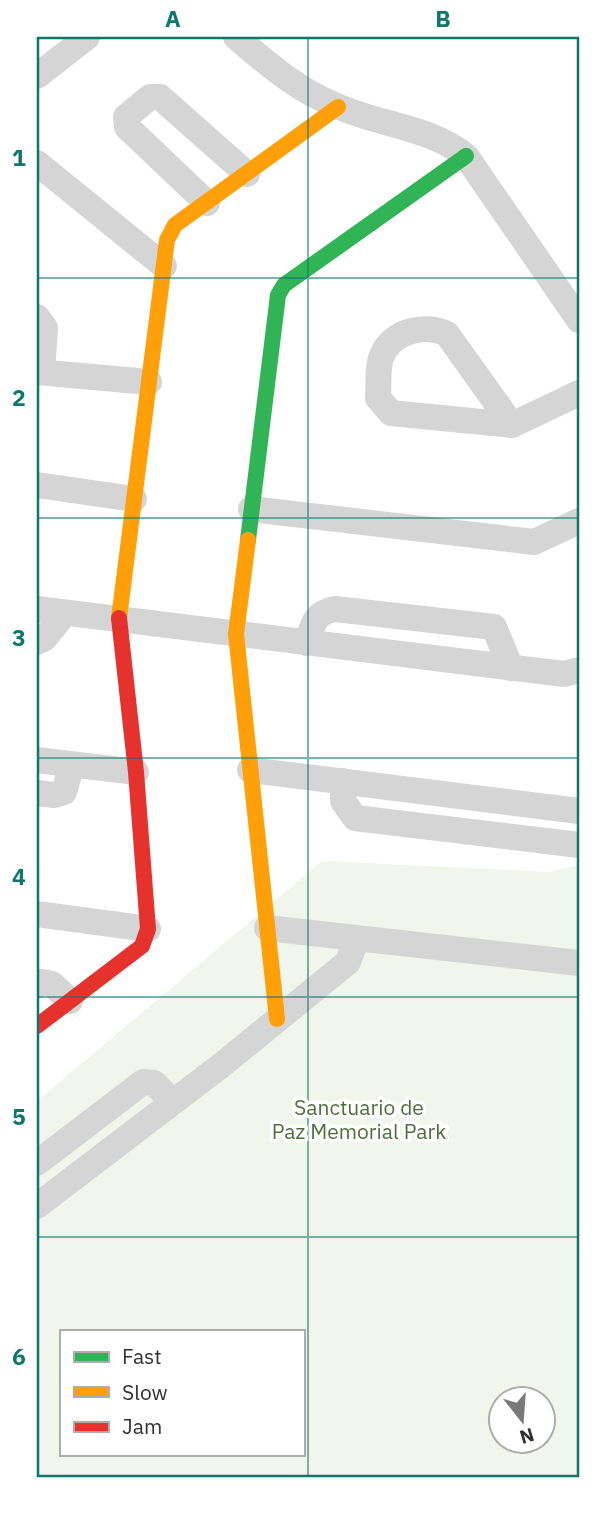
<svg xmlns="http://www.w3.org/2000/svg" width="616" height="1515" font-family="'IBM Plex Sans',sans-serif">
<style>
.green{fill:#f1f6ed;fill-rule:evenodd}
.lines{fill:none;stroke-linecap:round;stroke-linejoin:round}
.street{stroke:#d5d5d5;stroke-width:26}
.fast{stroke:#30b455;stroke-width:16}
.slow{stroke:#ff9f0a;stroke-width:16}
.jam{stroke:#e5322d;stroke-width:16}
.grid{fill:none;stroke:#0f766e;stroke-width:2;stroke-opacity:0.55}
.labels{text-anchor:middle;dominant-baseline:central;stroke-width:7;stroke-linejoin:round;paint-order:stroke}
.park-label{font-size:21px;fill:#4f6f3c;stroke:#fff}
.neatline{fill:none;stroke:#0f766e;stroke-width:2.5}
.grid-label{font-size:23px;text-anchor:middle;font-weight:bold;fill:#0f766e}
</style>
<rect width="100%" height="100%" fill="#fff"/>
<!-- green -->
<path class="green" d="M 322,861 L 549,872 L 579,865 L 579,1478 L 37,1478 L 37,1101 ZM 61,1331 L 303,1331 L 303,1454 L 61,1454 ZM 500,1400 L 542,1400 L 542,1442 L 500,1442 Z"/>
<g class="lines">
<!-- street -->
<path class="street" d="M 236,37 C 268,64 297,90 337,106 C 379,125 430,127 466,156 L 579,320
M 37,76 L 87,37
M 37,163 L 164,266
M 207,203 L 127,127 L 126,117 L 150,97 L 160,97 L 247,174
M 37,317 L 45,328 L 42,372
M 37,372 L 149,382
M 512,425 L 447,334 C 425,323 390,331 381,358 C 377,369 379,386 378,398 L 391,413 L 512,425 L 579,393
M 37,485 L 134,499
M 251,509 L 534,542 L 579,521
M 37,609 L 564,674 L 579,670
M 37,642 L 45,638 L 65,613
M 307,643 C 313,624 314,613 335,609 L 494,627 L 511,668
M 37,760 L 136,772
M 250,770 L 579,811
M 343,781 L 343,801 L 355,818 L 579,845
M 37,793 L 54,795 L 64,792 L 72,764
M 37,914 L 148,929
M 267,928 L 579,963
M 37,986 L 42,982 L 52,984 L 70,1001
M 37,1163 L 143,1082 L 154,1083 L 173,1102
M 37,1206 L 223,1064 L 348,962 L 357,938"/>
<!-- fast -->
<path class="fast" d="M 248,540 L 278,295 L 284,285 L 466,156"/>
<!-- slow -->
<path class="slow" d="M 248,540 L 236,634 L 277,1019
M 119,618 L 167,240 L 175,225 L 338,107"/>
<!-- jam -->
<path class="jam" d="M 37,1026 L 142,946 L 148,929 L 136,772 L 119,618"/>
</g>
<!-- grid -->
<path class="grid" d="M 308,37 L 308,1478M 37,278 L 579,278M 37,518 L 579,518M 37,758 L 579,758M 37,997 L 579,997M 37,1237 L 579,1237"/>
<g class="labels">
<!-- park labels -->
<g class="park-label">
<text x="359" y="1107">Sanctuario de<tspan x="359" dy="24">Paz Memorial Park</tspan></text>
</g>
</g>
<!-- border -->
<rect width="616" height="1515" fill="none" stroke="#ffffff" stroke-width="77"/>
<!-- legend -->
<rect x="60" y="1330" width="245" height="126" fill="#ffffff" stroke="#adadad" stroke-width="2"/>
<rect x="74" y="1352" width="35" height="10" fill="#30b455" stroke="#adadad" stroke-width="2"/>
<text x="122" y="1364" font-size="21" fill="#313131">Fast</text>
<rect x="74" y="1387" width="35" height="10" fill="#ff9f0a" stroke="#adadad" stroke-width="2"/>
<text x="122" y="1400" font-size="21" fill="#313131">Slow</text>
<rect x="74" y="1422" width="35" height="10" fill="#e5322d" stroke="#adadad" stroke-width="2"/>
<text x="122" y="1434" font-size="21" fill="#313131">Jam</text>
<!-- north arrow -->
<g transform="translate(522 1420) rotate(163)"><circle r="33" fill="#ffffff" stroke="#adadad" stroke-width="2"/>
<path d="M0-5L12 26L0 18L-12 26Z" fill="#797979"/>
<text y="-10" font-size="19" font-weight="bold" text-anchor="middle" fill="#313131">N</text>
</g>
<rect x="38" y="38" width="540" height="1438" class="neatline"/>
<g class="grid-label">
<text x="173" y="27">A</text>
<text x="443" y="27">B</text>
<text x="19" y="166">1</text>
<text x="19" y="406">2</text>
<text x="19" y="646">3</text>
<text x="19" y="885">4</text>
<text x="19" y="1125">5</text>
<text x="19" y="1365">6</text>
</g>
</svg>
